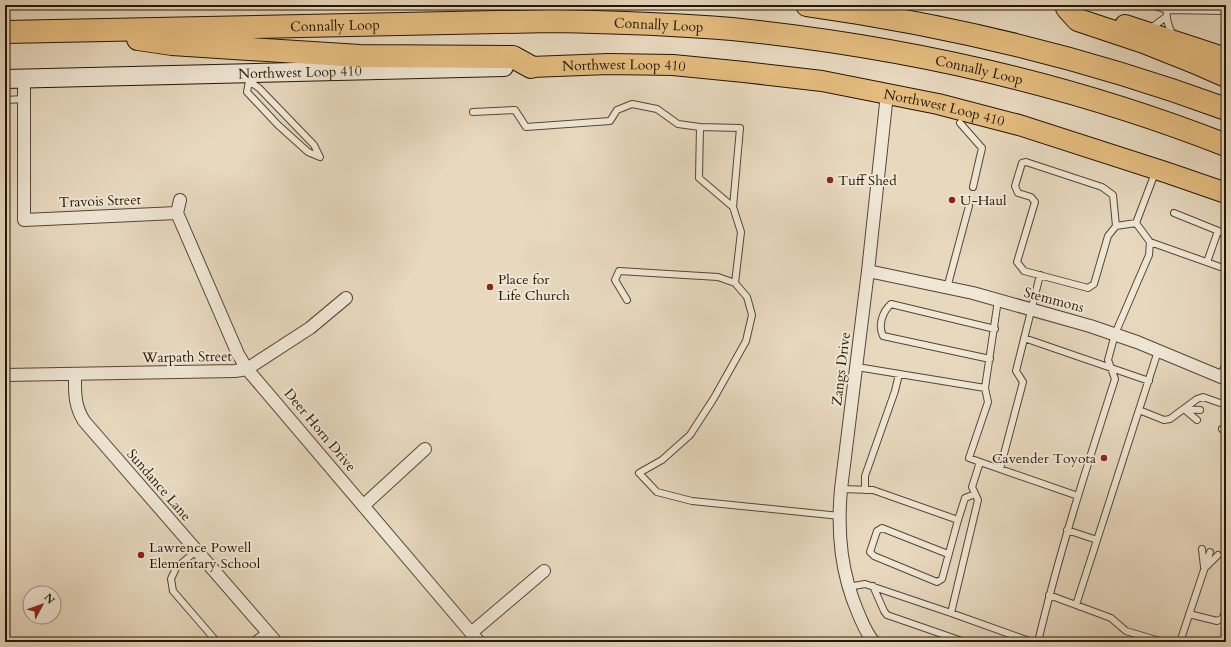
<svg xmlns="http://www.w3.org/2000/svg" width="1231" height="647" font-family="Cardo,serif">
<style>
.lines{fill:none;stroke-linecap:round;stroke-linejoin:round}
.service-casing{stroke:#554632;stroke-width:8}
.minor-casing{stroke:#554632;stroke-width:14}
.secondary-casing{stroke:#241604;stroke-width:20}
.primary-casing{stroke:#241604;stroke-width:22}
.motorway-casing{stroke:#241604;stroke-width:24}
.service{stroke:#efe6d5;stroke-width:6}
.minor{stroke:#efe6d5;stroke-width:12}
.secondary{stroke:#efe6d5;stroke-width:18}
.primary{stroke:#e4bc7f;stroke-width:20}
.motorway{stroke:#e4bc7f;stroke-width:22}
.poi-dot{fill:#8f2418;stroke:#efe6d5;stroke-width:1.5}
.labels{text-anchor:middle;dominant-baseline:central;stroke-width:4;stroke-linejoin:round;paint-order:stroke}
.street-label{font-size:14px;fill:#241604;stroke:#efe6d5}
.poi-label{font-size:14px;fill:#241604;stroke:#efe6d5;text-anchor:start}
</style>
<rect width="100%" height="100%" fill="#e7d8be"/>
<filter id="stains"><feTurbulence type="fractalNoise" baseFrequency=".005" numOctaves="4"/><feColorMatrix values="0 0 0 0 .2 0 0 0 0 .09 0 0 0 0 .02 0 0 0 .5 -.17"/></filter>
<radialGradient id="worn" r=".72"><stop offset=".6" stop-color="#630" stop-opacity="0"/><stop offset="1" stop-color="#630" stop-opacity=".3"/></radialGradient>
<g class="lines">
<!-- service casing -->
<g class="service-casing">
<path id="service" d="M 1152,5 L 1167,10 L 1224,11 L 1226,9
M 1167,5 C 1166,17 1167,26 1174,36
M 1151,28 L 1166,17
M 248,75 L 249,81 L 247,92 L 278,125 L 308,152 L 320,157 L 314,145 L 259,88 L 249,81
M 5,100 L 24,99
M 473,112 L 515,110 L 526,127 L 610,121 L 617,110 L 632,104 L 657,109 L 678,124 L 700,127
M 960,123 L 982,148 L 973,187
M 733,207 L 699,178 L 700,127 L 740,128 L 733,207 L 741,232 L 735,283
M 1174,213 L 1226,234
M 1116,226 L 1113,195 L 1102,187 L 1026,162 L 1022,163 L 1015,186 L 1018,193 L 1031,197 L 1035,202 L 1017,262 L 1024,271 L 1088,288 L 1094,284 L 1108,236 L 1116,226 L 1136,223 L 1155,173
M 1150,242 L 1226,269
M 1207,262 L 1218,231
M 947,288 L 969,206
M 627,300 L 615,280 L 619,271 L 718,277 L 735,283 L 747,297 L 752,315 L 746,341 L 714,398 L 690,435 L 662,460 L 639,473 L 657,492 L 692,501 L 840,516
M 1024,338 L 1149,381
M 990,359 L 883,336 C 878,326 882,312 891,304 L 995,329
M 857,367 L 985,388 L 998,300
M 1220,376 L 1226,364
M 1184,409 L 1197,420
M 1184,409 L 1200,410
M 1139,410 L 1164,420 L 1170,419 L 1197,399 L 1203,397 L 1226,405
M 1225,420 L 1226,420
M 1222,429 L 1226,428
M 980,462 L 969,458 L 988,402 L 985,388
M 1000,469 L 1078,496
M 841,489 L 873,490 L 958,520 L 965,498 L 975,494
M 865,490 L 865,476 L 895,391 L 899,374
M 1067,530 L 1097,540
M 1202,549 L 1204,567
M 196,551 L 176,568 L 171,579 L 173,591 L 217,642
M 948,554 L 882,528 L 877,531 L 870,552 L 874,556 L 937,582 L 942,579 L 958,520
M 1206,567 L 1218,555
M 873,586 L 884,611 L 887,615 L 965,642
M 848,587 L 865,584 L 951,613 L 978,500 L 972,487 L 980,462 L 1000,469 L 1023,382 L 1016,371 L 1040,275
M 1049,595 L 1076,605 L 1158,351
M 1076,605 L 1111,618 L 1126,631 L 1163,642
M 951,613 L 1032,642
M 1189,614 L 1217,621 L 1223,618 L 1226,609
M 252,642 L 267,631
M 1038,642 C 1059,553 1087,466 1115,379 L 1108,360 L 1115,334 L 1149,255 L 1150,242 L 1136,223
M 1180,642 L 1210,552"/>
</g>
<!-- minor casing -->
<g class="minor-casing">
<path id="minor" d="M 24,78 L 24,220 L 177,213
M 177,213 L 238,354 L 247,369 L 479,642
M 177,213 L 180,200
M 868,271 L 973,293 L 1090,326 L 1137,342 L 1226,379
M 75,374 C 75,392 74,405 84,421 L 276,642
M 5,375 L 235,371 L 247,369 L 310,328 L 346,298
M 364,505 L 425,449
M 471,633 L 544,571
M 874,642 C 867,635 863,624 859,615 C 841,574 837,534 841,489 L 868,271 L 887,94"/>
</g>
<!-- secondary casing -->
<g class="secondary-casing">
<g id="secondary">
<path id="s1" d="M 5,79 L 504,67"/>
</g>
</g>
<!-- primary casing -->
<g class="primary-casing">
<g id="primary">
<path d="M 1125,25 L 1226,58"/>
<path id="s2" d="M 531,67 L 609,64 L 673,65 L 744,72 L 822,81 L 938,104 L 1019,125 L 1168,173 L 1226,193"/>
</g>
</g>
<!-- motorway casing -->
<g class="motorway-casing">
<g id="motorway">
<path d="M 807,5 C 950,25 1090,59 1226,109"/>
<path d="M 1067,8 L 1078,20 L 1144,42 L 1194,62 L 1226,76"/>
<path id="s3" d="M 5,32 L 552,21 C 612,22 672,24 732,29 C 900,46 1068,83 1226,145"/>
<path d="M 138,39 L 172,44 L 360,56 L 513,57 L 531,67"/>
</g>
</g>
<!-- service -->
<use href="#service" class="service"/>
<!-- minor -->
<use href="#minor" class="minor"/>
<!-- secondary -->
<use href="#secondary" class="secondary"/>
<!-- primary -->
<use href="#primary" class="primary"/>
<!-- motorway -->
<use href="#motorway" class="motorway"/>
</g>
<!-- markers -->
<g class="poi-dot">
<circle cx="830" cy="180" r="4"/>
<circle cx="952" cy="200" r="4"/>
<circle cx="490" cy="287" r="4"/>
<circle cx="1104" cy="458" r="4"/>
<circle cx="141" cy="555" r="4"/>
</g>
<g class="labels">
<!-- street labels -->
<g class="street-label">
<text stroke="none"><textPath href="#s3" startOffset="330">Connally Loop</textPath></text>
<text stroke="none"><textPath href="#s3" startOffset="654">Connally Loop</textPath></text>
<text stroke="none"><textPath href="#s2" startOffset="93">Northwest Loop 410</textPath></text>
<text stroke="none"><textPath href="#s3" startOffset="978">Connally Loop</textPath></text>
<text stroke="none"><textPath href="#s1" startOffset="295">Northwest Loop 410</textPath></text>
<text stroke="none"><textPath href="#s2" startOffset="417">Northwest Loop 410</textPath></text>
<text transform="translate(100 201) rotate(-2)">Travois Street</text>
<text transform="translate(1054 300) rotate(15)">Stemmons</text>
<text transform="translate(187 357) rotate(-1)">Warpath Street</text>
<text transform="translate(841 369) rotate(-83)">Zangs Drive</text>
<text transform="translate(320 430) rotate(50)">Deer Horn Drive</text>
<text transform="translate(159 485) rotate(49)">Sundance Lane</text>
</g>
<!-- poi labels -->
<g class="poi-label">
<text x="838" y="180">Tuff Shed</text>
<text x="960" y="200">U-Haul</text>
<text x="498" y="279">Place for<tspan x="498" dy="16">Life Church</tspan></text>
<text x="1096" y="458" text-anchor="end">Cavender Toyota</text>
<text x="149" y="547">Lawrence Powell<tspan x="149" dy="16">Elementary School</tspan></text>
</g>
</g>
<!-- margin -->
<rect width="1231" height="647" fill="none" stroke="#e7d8be" stroke-width="20"/>
<rect x="6" y="6" width="1219" height="635" fill="none" stroke="#241604" stroke-width="2"/>
<rect x="10" y="10" width="1211" height="627" fill="none" stroke="#241604"/>
<!-- north arrow -->
<g transform="translate(42 605) rotate(49)"><circle r="19" fill="#efe6d5" stroke="#9e9381"/>
<path d="M0-3L7 15L0 10L-7 15Z" fill="#8f2418"/>
<text y="-6" font-size="11" font-weight="bold" text-anchor="middle" fill="#241604">N</text>
</g>
<rect width="100%" height="100%" filter="url(#stains)"/>
<rect width="100%" height="100%" fill="url(#worn)"/>
</svg>
